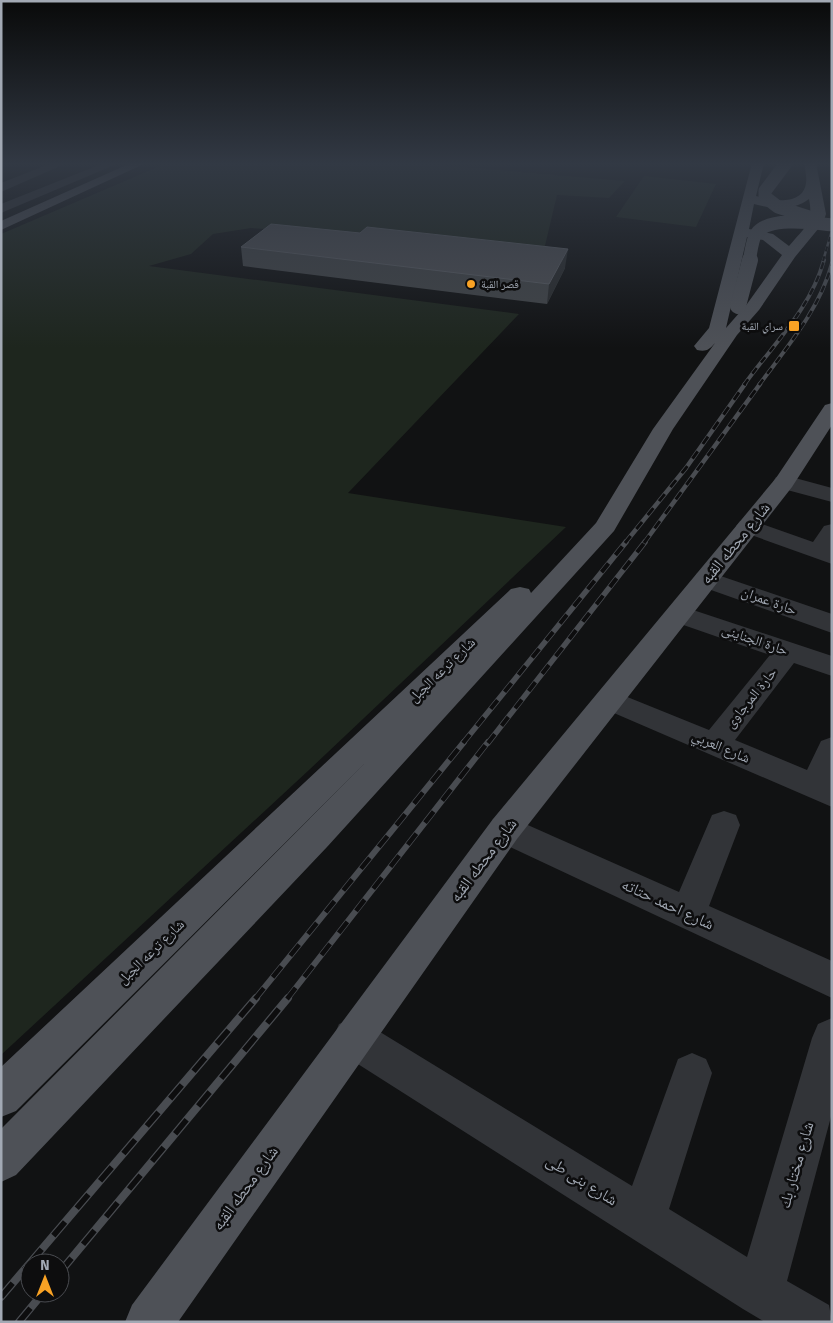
<svg xmlns="http://www.w3.org/2000/svg" width="833" height="1323" font-family="'Fira Sans','Noto Naskh Arabic',sans-serif">
<style>
.green{fill:#1e261e}
.lines{fill:none;stroke-linecap:round;stroke-linejoin:round}
.minor{fill:#323438;fill-rule:evenodd}
.major{fill:#4e5157;fill-rule:evenodd}
.rail-far5-casing{stroke:#494c51;stroke-width:2.5}
.rail-far4-casing{stroke:#494c51;stroke-width:4}
.rail-far3-casing{stroke:#494c51;stroke-width:4.5}
.rail-far2-casing{stroke:#494c51;stroke-width:5.5}
.rail-far1-casing{stroke:#494c51;stroke-width:6}
.rail-casing{stroke:#494c51;stroke-width:8}
.rail-far5{stroke:#0d0d0e;stroke-width:2;stroke-dasharray:5;stroke-linecap:butt}
.rail-far4{stroke:#0d0d0e;stroke-width:2.5;stroke-dasharray:7;stroke-linecap:butt}
.rail-far3{stroke:#0d0d0e;stroke-width:3;stroke-dasharray:9;stroke-linecap:butt}
.rail-far2{stroke:#0d0d0e;stroke-width:4;stroke-dasharray:11;stroke-linecap:butt}
.rail-far1{stroke:#0d0d0e;stroke-width:4.5;stroke-dasharray:14;stroke-linecap:butt}
.rail{stroke:#0d0d0e;stroke-width:5.5;stroke-dasharray:18;stroke-linecap:butt}
.major-bridge-far1{stroke:#4e5157;stroke-width:13}
.major-bridge{stroke:#4e5157;stroke-width:16}
.wall{fill:#424548}
.shaded-wall{fill:#2a2c2e}
.building{fill:#4d4f54;stroke:#5a5d63}
.poi-dot{fill:#f9a224;stroke:#0d0d0e;stroke-width:2}
.labels{text-anchor:middle;dominant-baseline:central;stroke-width:5;stroke-linejoin:round;paint-order:stroke}
.far-poi-label{font-size:11px;fill:#a2a9b4;stroke:#0d0d0e;text-anchor:start}
.street-label{font-size:14px;fill:#a2a9b4;stroke:#0d0d0e}
.near-street-label{font-size:16px;fill:#a2a9b4;stroke:#0d0d0e}
</style>
<rect width="100%" height="100%" fill="#111213"/>
<!-- green -->
<path class="green" d="M 167,163 L 417,163 L 625,181 L 609,198 L 557,195 L 544,250 L 251,228 L 213,234 L 191,254 L 149,266 L 519,314 L 348,493 L 566,527 L 309,770 L 1,1055 L 1,234 Z
M 644,176 L 716,184 L 696,227 L 616,217 Z"/>
<g class="lines">
<!-- minor -->
<path class="minor" d="M 52,163 L 67,163 L 1,192 L 1,183 Z
M 104,163 L 119,163 L 1,213 L 1,204 Z
M 784,475 L 832,488 L 832,502 L 776,487 L 773,482 L 776,477 Z
M 748,519 L 813,542 L 824,526 L 832,524 L 832,564 L 740,531 L 736,526 L 740,521 Z
M 706,571 L 832,614 L 832,633 L 697,585 L 694,579 L 697,573 Z
M 678,605 L 832,656 L 832,676 L 794,663 L 735,740 L 807,770 L 821,741 L 832,737 L 832,807 L 600,707 L 596,700 L 600,693 L 610,690 L 709,730 L 770,655 L 669,620 L 665,614 L 669,608 Z
M 724,811 L 736,815 L 740,825 L 709,906 L 832,961 L 832,998 L 493,839 L 489,829 L 493,819 L 505,815 L 679,892 L 712,815 Z
M 353,1018 L 367,1024 L 632,1186 L 678,1059 L 692,1053 L 706,1059 L 712,1073 L 669,1209 L 747,1257 L 812,1038 L 818,1024 L 832,1018 L 832,1113 L 787,1281 L 829,1305 L 832,1322 L 765,1322 L 743,1309 L 339,1052 L 333,1038 L 339,1024 Z"/>
<!-- major -->
<path class="major" d="M 131,163 L 146,163 L 1,230 L 1,221 Z
M 752,163 L 764,163 L 756,196 C 772,201 803,206 806,183 C 807,177 805,169 804,163 L 816,163 L 826,214 L 823,223 L 795,257 L 759,310 L 737,335 L 673,429 L 614,531 L 327,847 L 16,1175 L 1,1182 L 1,1129 L 365,763 L 16,1111 L 1,1117 L 1,1067 L 511,589 L 520,587 L 529,589 L 531,593 L 596,523 L 653,429 L 715,343 C 709,350 706,352 697,350 L 694,346 L 709,328 ZM 809,199 C 814,223 804,228 789,246 L 773,234 L 749,229 L 754,204 C 773,209 793,211 809,199 ZM 747,237 L 763,240 L 782,255 L 747,304 L 726,328 Z
M 832,403 L 832,425 L 792,487 L 517,839 L 178,1322 L 125,1322 L 132,1305 L 493,819 L 776,478 L 825,405 Z"/>
<!-- rail-far5 casing -->
<g class="rail-far5-casing">
<path id="rail-far5" d="M 823,261 L 832,230"/>
</g>
<!-- rail-far4 casing -->
<g class="rail-far4-casing">
<path id="rail-far4" d="M 744,385 C 774,343 810,310 824,260
M 759,385 C 787,347 820,309 832,263"/>
</g>
<!-- rail-far3 casing -->
<g class="rail-far3-casing">
<path id="rail-far3" d="M 625,543 L 686,468 L 745,384
M 644,543 L 760,384"/>
</g>
<!-- rail-far2 casing -->
<g class="rail-far2-casing">
<path id="rail-far2" d="M 463,743 L 626,542
M 488,743 L 645,542"/>
</g>
<!-- rail-far1 casing -->
<g class="rail-far1-casing">
<path id="rail-far1" d="M 255,999 L 464,742
M 287,999 L 488,742"/>
</g>
<!-- rail casing -->
<g class="rail-casing">
<path id="rail" d="M 30,1263 L 256,998
M 60,1272 L 288,998
M 1,1297 L 30,1263
M 19,1322 L 43,1293"/>
</g>
<!-- rail-far5 -->
<use href="#rail-far5" class="rail-far5"/>
<!-- rail-far4 -->
<use href="#rail-far4" class="rail-far4"/>
<!-- rail-far3 -->
<use href="#rail-far3" class="rail-far3"/>
<!-- rail-far2 -->
<use href="#rail-far2" class="rail-far2"/>
<!-- rail-far1 -->
<use href="#rail-far1" class="rail-far1"/>
<!-- rail -->
<use href="#rail" class="rail"/>
<!-- major-bridge-far1 -->
<path class="major-bridge-far1" d="M 786,163 L 765,191 L 765,197 L 778,207 L 809,217
M 749,261 C 751,253 752,240 756,234 C 768,216 814,223 832,225"/>
<!-- major-bridge -->
<path class="major-bridge" d="M 738,306 L 750,260"/>
</g>
<!-- wall -->
<path class="wall" d="M 360,233 L 565,268 L 547,304 L 243,266 L 241,247 Z"/>
<!-- shaded-wall -->
<path class="shaded-wall" d="M 568,249 L 565,268 L 547,304 L 549,284 Z"/>
<!-- building -->
<path class="building" d="M 271,224 L 360,233 L 367,227 L 568,249 L 549,284 L 241,247 Z"/>
<!-- sky -->
<linearGradient id="sky" x2="0" y2="1"><stop stop-color="#090a0a"/><stop offset="0.47" stop-color="#323944"/><stop offset="1" stop-color="#323944" stop-opacity="0"/></linearGradient>
<rect width="833" height="348" fill="url(#sky)"/>
<!-- markers -->
<g class="poi-dot">
<circle cx="471" cy="284" r="5"/>
<rect x="788" y="320" width="12" height="12" rx="2.5"/>
</g>
<g class="labels">
<!-- far-poi labels -->
<g class="far-poi-label">
<text x="481" y="284">قصر القبة</text>
<text x="783" y="326" text-anchor="end">سراي القبة</text>
</g>
<!-- street labels -->
<g class="street-label">
<text transform="translate(769 601) rotate(20)">حارة عمران</text>
<text transform="translate(755 640) rotate(19)">حارة الجناينى</text>
<text transform="translate(442 670) rotate(-44)">شارع ترعه الجبل</text>
<text transform="translate(751 698) rotate(-51)">حارة المرجاوى</text>
<text transform="translate(721 747) rotate(23)">شارع العربي</text>
<text transform="translate(151 952) rotate(-44)">شارع ترعه الجبل</text>
</g>
<!-- near-street labels -->
<g class="near-street-label">
<text transform="translate(735 543) rotate(-51)">شارع محطه القبه</text>
<text transform="translate(483 860) rotate(-53)">شارع محطه القبه</text>
<text transform="translate(668 904) rotate(25)">شارع احمد حتاته</text>
<text transform="translate(796 1165) rotate(-74)">شارع مختار بك</text>
<text transform="translate(582 1180) rotate(32)">شارع بنى طى</text>
<text transform="translate(245 1188) rotate(-54)">شارع محطه القبه</text>
</g>
</g>
<!-- border -->
<rect width="833" height="1323" fill="none" stroke="#a2a9b4" stroke-width="5"/>
<!-- north arrow -->
<g transform="translate(45 1278)"><circle r="24" fill="#0d0d0e" stroke="#494b50"/>
<path d="M0-4L9 19L0 12L-9 19Z" fill="#f9a224"/>
<text y="-8" font-size="14" font-weight="bold" text-anchor="middle" fill="#a2a9b4">N</text>
</g>
</svg>
